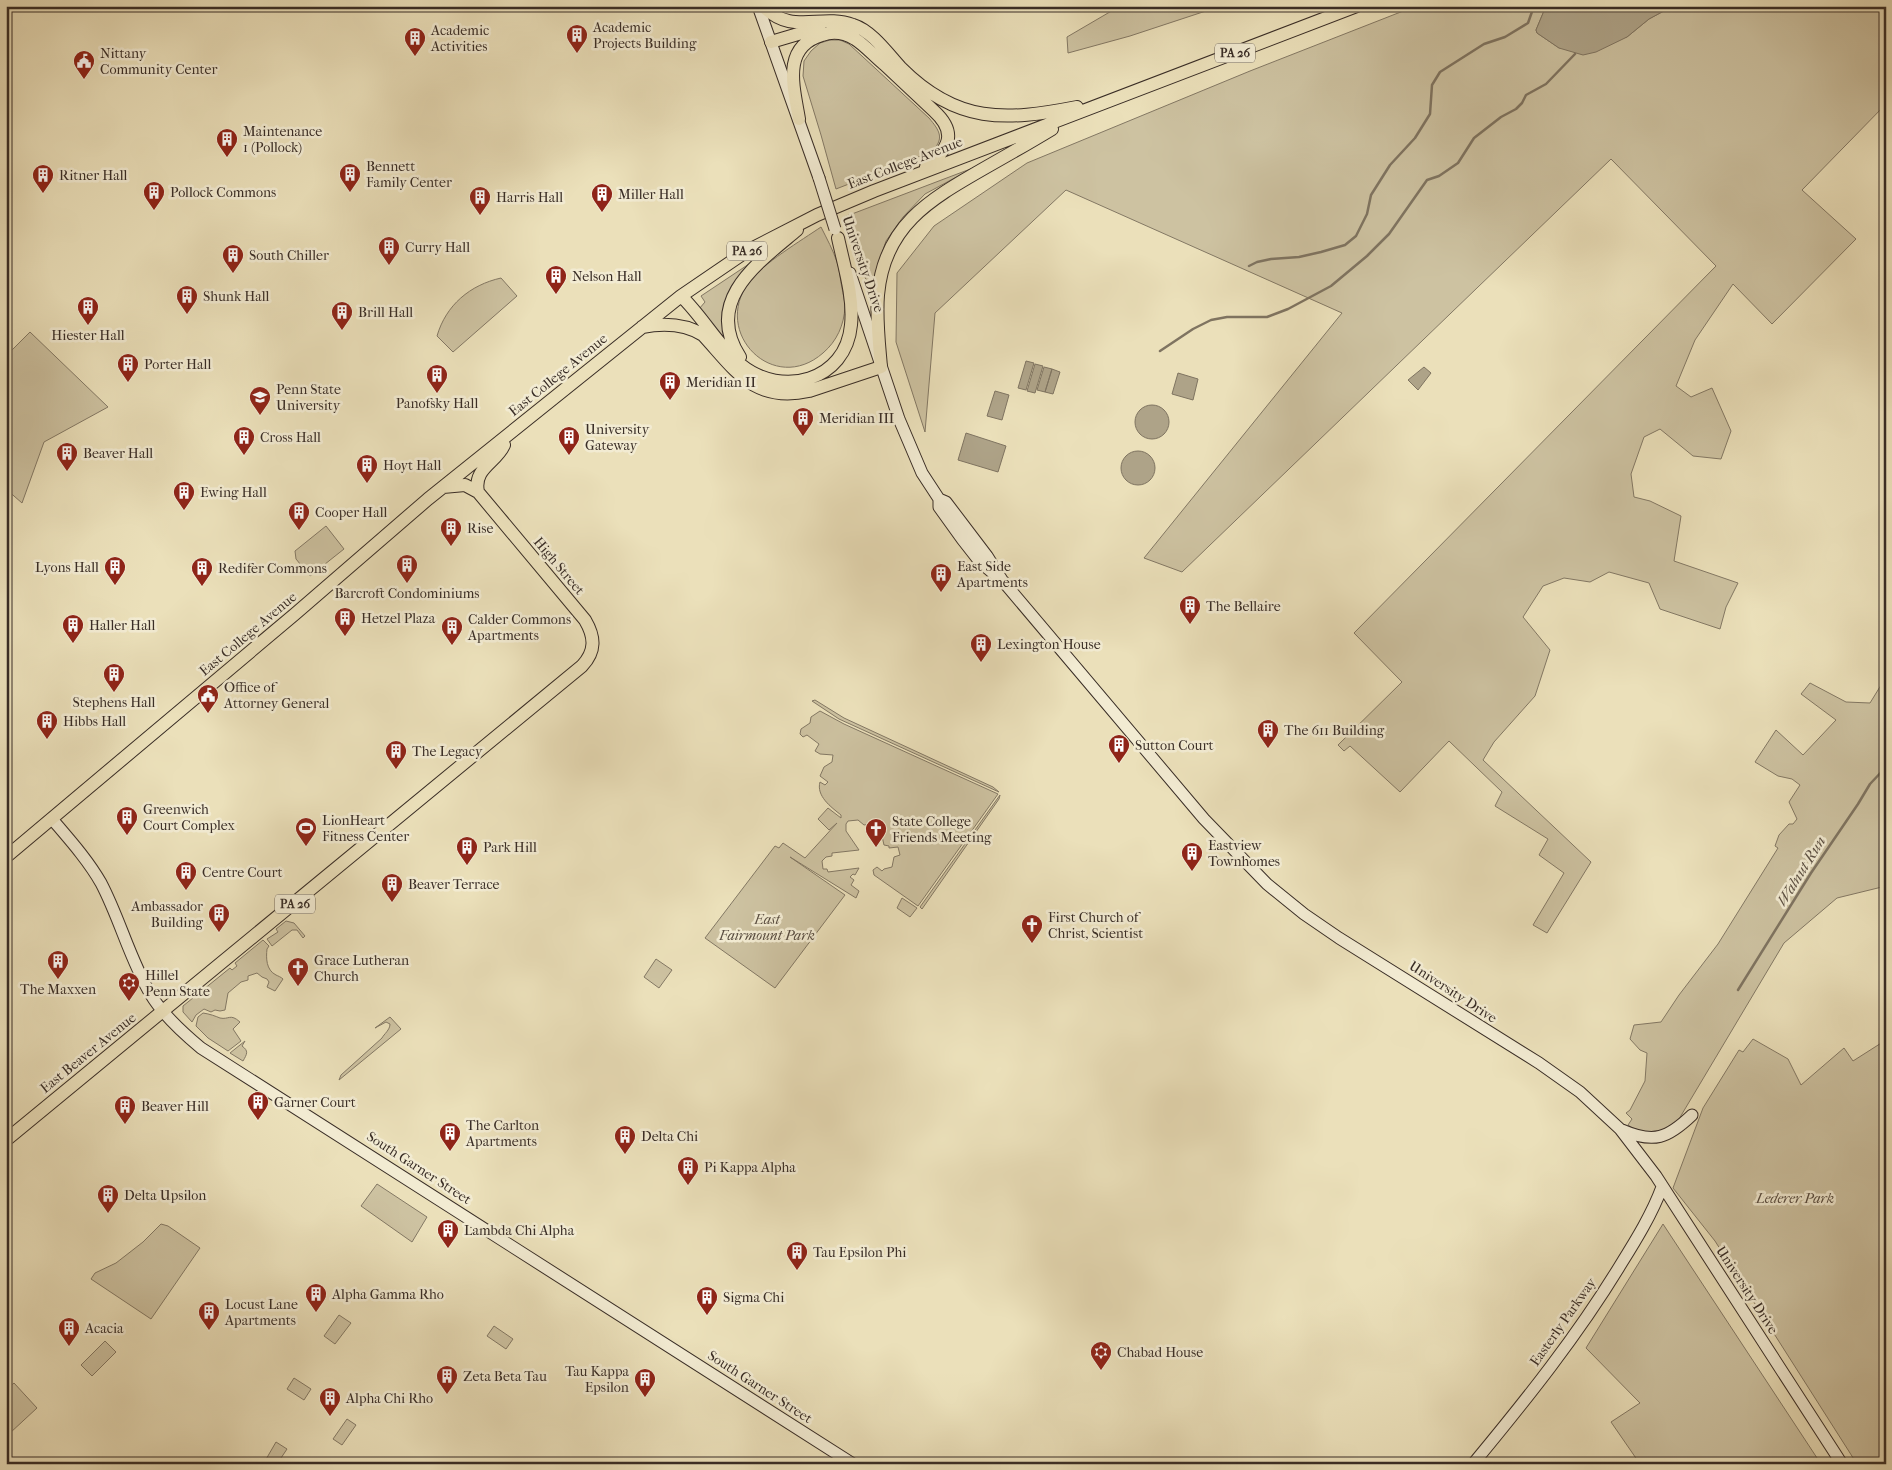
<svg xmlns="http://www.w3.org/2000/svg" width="1892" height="1470" font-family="'IM FELL French Canon',serif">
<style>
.green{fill:#cdc2a1;stroke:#837864}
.water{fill:#aea388;stroke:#7f7461}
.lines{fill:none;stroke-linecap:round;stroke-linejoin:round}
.stream{stroke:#7f7461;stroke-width:2.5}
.secondary-casing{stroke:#392d26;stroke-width:13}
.primary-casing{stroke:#392d26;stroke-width:14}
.secondary{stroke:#f2ebd2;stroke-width:11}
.primary{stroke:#ebe0ba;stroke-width:12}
.secondary-bridge-casing{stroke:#392d26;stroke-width:13;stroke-linecap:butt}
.secondary-bridge{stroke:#f2ebd2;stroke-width:11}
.labels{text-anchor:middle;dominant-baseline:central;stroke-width:5;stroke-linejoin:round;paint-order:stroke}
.shield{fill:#f2ebd2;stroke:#70665a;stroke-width:1}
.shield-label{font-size:12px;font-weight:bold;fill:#392d26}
.poi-label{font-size:14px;fill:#392d26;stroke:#f2ebd2;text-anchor:start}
.street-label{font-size:14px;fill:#392d26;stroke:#f2ebd2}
.park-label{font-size:14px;font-style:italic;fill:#574b3f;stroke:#f2ebd2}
.water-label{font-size:15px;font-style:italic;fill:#5c5043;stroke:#f2ebd2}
</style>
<rect width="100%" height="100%" fill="#ebe0ba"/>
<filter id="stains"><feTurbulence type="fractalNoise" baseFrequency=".004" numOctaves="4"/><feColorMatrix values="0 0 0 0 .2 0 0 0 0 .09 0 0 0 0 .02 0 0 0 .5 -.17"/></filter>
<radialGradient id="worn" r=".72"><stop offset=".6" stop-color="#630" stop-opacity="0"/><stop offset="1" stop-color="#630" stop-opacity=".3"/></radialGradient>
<!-- green -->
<path class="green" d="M 1120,6 L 1221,6 L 1130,36 L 1068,53 L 1067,37 Z
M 1416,6 L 1546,6 L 1536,30 L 1537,33 L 1559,48 L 1627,37 L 1649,19 L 1673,6 L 1886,6 L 1886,104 L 1802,190 L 1856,239 L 1772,324 L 1733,284 L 1695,340 L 1676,386 L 1691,397 L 1712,388 L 1731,431 L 1721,459 L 1693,456 L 1660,429 L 1644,437 L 1631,474 L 1634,497 L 1650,501 L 1681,516 L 1674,561 L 1738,583 L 1726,607 L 1720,629 L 1660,609 L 1649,583 L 1609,572 L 1590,582 L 1564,578 L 1543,586 L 1523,617 L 1550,650 L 1535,696 L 1494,742 L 1483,760 L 1591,862 L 1547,933 L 1533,925 L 1564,873 L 1539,855 L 1548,839 L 1495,806 L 1502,792 L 1449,741 L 1400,792 L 1350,746 L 1344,751 L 1338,745 L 1402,682 L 1354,633 L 1716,266 L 1611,159 L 1182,572 L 1144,558 L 1342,313 L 1066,190 L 935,313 L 925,432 L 896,342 L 897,273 L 934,226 L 1027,163 L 1250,71 Z
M 830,40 L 840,40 L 849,44 L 929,118 C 940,131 945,139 931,152 L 836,189 L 821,135 L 803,76 L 804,61 L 811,51 L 820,43 Z
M 973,168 L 925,194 L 903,217 L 886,241 L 876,272 L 872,297 L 844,217 Z
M 821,227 C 827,239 833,250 837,262 C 840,270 840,280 842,288 C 843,294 845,301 845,307 C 844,325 837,341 823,353 C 774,396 711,333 749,282 C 762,264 802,240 821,227 Z
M 758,258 L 742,273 L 726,340 L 699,309 L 705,302 L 701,296 Z
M 501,278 L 517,296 L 453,352 L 437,336 C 446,305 470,285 501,278 Z
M 30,332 L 108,407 L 44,442 L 22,503 L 6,489 L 6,356 Z
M 326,526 L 344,549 L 310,576 L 296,559 L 295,551 Z
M 1886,677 L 1886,886 L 1837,898 L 1784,943 L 1679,1119 C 1675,1122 1672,1127 1667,1130 C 1656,1136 1637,1132 1628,1125 L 1632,1119 L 1626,1113 L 1630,1110 L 1645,1081 L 1647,1053 L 1640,1050 L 1630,1039 L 1634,1025 L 1661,1022 L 1679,995 L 1718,944 L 1778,848 L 1775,846 L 1779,835 L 1789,824 L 1793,824 L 1797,819 L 1789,802 L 1800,785 L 1792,779 L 1778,776 L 1755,762 L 1776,730 L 1803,755 L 1836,720 L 1801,694 L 1810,683 L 1846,702 L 1870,703 Z
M 815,700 L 844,718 L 993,787 L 999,792 L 839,719 L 812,701 Z
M 820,711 L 844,724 L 998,794 L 918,906 L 874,875 L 873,870 L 877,867 L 882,871 L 884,869 L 892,867 L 894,857 L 900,855 L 898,847 L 889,848 L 889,846 L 884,845 L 879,823 L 864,825 L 858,820 L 848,821 L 846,824 L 846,831 L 859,850 L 832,853 L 832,856 L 826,857 L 822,861 L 823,869 L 827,869 L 828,872 L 859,868 L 855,875 L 853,874 L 850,877 L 854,880 L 851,885 L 859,891 L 856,898 L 790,857 L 845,895 L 775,988 L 705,938 L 775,846 L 779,848 L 783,843 L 805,858 L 837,823 L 829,830 L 818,819 L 828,808 L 841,818 L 841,815 C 831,807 816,796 820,782 L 825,785 L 828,782 L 820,776 L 824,767 L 832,762 L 833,755 L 820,754 L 815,751 L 819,744 L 807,735 L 803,737 L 800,734 L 801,729 L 810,723 L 811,717 Z
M 1000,795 L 999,799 L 922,909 L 920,907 Z
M 902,898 L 917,908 L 910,917 L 897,908 Z
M 286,921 L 294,923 L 305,936 L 303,938 L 297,930 L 292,930 L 272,946 L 267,939 L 278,932 L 276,929 Z
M 263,940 L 269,946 L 267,949 C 266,958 266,970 276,975 C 278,976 281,977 283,979 L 275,991 L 267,987 L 269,982 L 267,979 L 262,977 L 257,973 L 248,976 L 248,980 L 241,982 L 228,993 L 225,1010 L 220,1011 L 215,1010 L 211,1012 L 204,1009 L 196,1015 L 192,1022 L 183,1012 L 183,1006 L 230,968 L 232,970 L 237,966 L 235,963 Z
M 656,959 L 672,970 L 659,988 L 644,977 Z
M 203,1013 C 210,1014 215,1016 220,1018 C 229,1020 230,1013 240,1022 L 233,1029 L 241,1041 L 228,1051 L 208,1038 L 196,1026 L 198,1017 Z
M 390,1017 L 401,1029 L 339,1080 L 341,1075 L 382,1038 C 384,1034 390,1030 390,1024 L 386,1022 L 375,1028 Z
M 1753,1039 L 1788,1059 L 1801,1085 L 1844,1048 L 1853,1061 L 1886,1040 L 1886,1464 L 1857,1464 L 1715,1241 L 1673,1188 L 1703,1108 L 1739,1050 L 1743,1052 Z
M 245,1041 L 242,1046 C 249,1051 247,1054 243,1061 L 230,1053 Z
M 377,1184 L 427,1217 L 412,1242 L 361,1206 Z
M 161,1224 L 168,1226 L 200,1248 L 151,1319 L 91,1279 L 95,1273 L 116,1263 L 143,1242 Z
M 1663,1224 L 1821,1464 L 1640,1464 L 1611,1422 L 1640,1403 L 1586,1348 Z
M 339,1315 L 351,1323 L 335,1344 L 324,1336 Z
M 494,1326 L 513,1339 L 506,1349 L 487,1336 Z
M 105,1341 L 116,1352 L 92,1376 L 81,1365 Z
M 294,1378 L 311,1389 L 304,1400 L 287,1389 Z
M 14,1383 L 37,1408 L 10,1433 L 6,1429 L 6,1390 Z
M 347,1419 L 356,1425 L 342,1445 L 333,1439 Z
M 276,1442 L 287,1449 L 277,1464 L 270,1464 L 265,1461 Z"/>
<!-- water -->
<path class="water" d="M 1546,6 L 1673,6 L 1649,19 L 1627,37 L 1596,52 L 1583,55 L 1559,48 L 1537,33 L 1536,30 Z
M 1026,361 L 1034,363 L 1026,390 L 1018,388 Z
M 1035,364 L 1043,366 L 1035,393 L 1027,391 Z
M 1044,367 L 1052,369 L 1045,392 L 1037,390 Z
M 1424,367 L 1431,373 L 1418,390 L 1408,380 Z
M 1052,369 L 1060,372 L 1053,394 L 1045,392 Z
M 1178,373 L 1198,379 L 1193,400 L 1172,394 Z
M 995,391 L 1009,395 L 1002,420 L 987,416 Z
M1135 422a17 17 0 1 1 34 0a17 17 0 1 1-34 0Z
M 966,433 L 1006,446 L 998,472 L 958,460 Z
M1121 468a17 17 0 1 1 34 0a17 17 0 1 1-34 0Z"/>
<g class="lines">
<!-- stream -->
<path class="stream" d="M 1249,266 L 1257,262 L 1271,259 L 1299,257 L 1321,252 L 1345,245 L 1356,236 L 1367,214 L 1371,195 L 1390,165 L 1415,138 L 1430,114 L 1432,85 L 1440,72 L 1484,44 L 1505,37 L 1528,23 L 1534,6
M 1160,351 L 1193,329 L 1211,320 L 1227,317 L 1267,317 L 1288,309 L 1331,286 L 1367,256 L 1389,234 L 1427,180 L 1439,176 L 1458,163 L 1474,138 L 1501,117 L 1516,109 L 1522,103 L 1526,95 L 1546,84 L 1575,54
M 1738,990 L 1811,873 L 1858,804 L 1870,784 L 1886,767"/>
<!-- secondary casing -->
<g class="secondary-casing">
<path id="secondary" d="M 758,6 L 819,178
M 850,273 L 899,419 L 922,473 L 939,499 L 939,507 L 962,539 L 980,562 L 993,573
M 939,499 L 946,502 L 987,556 L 1002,580 L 1204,819 L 1267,884 L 1304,914 L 1339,938 L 1539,1063 L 1580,1092 L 1620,1129 L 1656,1176 L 1842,1464
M 52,819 C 69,839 88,860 101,883 C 120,919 130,960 151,995 C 163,1015 183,1033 201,1048 L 853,1464
M 1622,1130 C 1654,1144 1668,1138 1692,1115
M 1473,1464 C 1526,1400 1578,1335 1621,1264 C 1636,1240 1652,1214 1662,1187"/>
</g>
<!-- primary casing -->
<g class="primary-casing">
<path id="primary" d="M 763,6 C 792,36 820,13 853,25 C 872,31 888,54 901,68 C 957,124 1005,121 1077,107
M 771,42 L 815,29 L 820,25
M 799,119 C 794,88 781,47 822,35 C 833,31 845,33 855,39 C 866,46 874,56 884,64 C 901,80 917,95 934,111 C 958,133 949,149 926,167
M 681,296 C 703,317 718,346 741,365 C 782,398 846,381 851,325 C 854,297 844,266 838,238
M 642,327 C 663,323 684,323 703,335 C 736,371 754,403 809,391 L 881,367 C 879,343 876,319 878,295 C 884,226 929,200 983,169 C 1006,156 1029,143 1052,129
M 740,357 C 703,300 759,262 797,230
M 478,492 C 473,468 496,463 504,445
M 6,857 L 295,614 L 428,499 L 681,296 L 747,251 L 817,215 L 874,191 L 1357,6
M 6,1140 L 582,666 C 596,651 595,637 585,620 L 478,492 L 465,485 L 443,487"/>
</g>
<!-- secondary -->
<use href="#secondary" class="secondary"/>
<!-- primary -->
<use href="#primary" class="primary"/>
<!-- secondary-bridge casing -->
<g class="secondary-bridge-casing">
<path id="secondary-bridge" d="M 819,178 L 835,229"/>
</g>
<!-- secondary-bridge -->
<use href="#secondary-bridge" class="secondary-bridge"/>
</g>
<!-- icons -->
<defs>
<g id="building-pin" transform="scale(1.125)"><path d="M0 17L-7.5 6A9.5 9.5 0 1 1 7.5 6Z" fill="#8f2418" stroke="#f2ebd2"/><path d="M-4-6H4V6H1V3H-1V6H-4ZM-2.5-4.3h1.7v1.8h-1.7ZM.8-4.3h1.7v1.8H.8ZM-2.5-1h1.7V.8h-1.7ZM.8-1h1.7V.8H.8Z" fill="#fff"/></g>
<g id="civic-pin" transform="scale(1.125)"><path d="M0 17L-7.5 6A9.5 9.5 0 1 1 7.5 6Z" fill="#8f2418" stroke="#f2ebd2"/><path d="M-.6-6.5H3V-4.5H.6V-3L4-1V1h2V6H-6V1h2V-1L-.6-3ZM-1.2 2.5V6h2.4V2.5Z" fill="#fff"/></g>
<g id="university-pin" transform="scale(1.125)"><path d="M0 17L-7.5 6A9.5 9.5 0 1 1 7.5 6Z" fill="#8f2418" stroke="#f2ebd2"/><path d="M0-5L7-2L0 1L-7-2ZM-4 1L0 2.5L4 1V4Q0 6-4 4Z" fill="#fff"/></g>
<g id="stadium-pin" transform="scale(1.125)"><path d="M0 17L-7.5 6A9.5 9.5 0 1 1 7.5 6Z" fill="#8f2418" stroke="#f2ebd2"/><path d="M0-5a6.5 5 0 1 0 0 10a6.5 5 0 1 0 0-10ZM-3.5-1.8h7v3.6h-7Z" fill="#fff"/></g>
<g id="church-pin" transform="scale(1.125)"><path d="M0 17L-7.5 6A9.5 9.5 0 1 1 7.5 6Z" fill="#8f2418" stroke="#f2ebd2"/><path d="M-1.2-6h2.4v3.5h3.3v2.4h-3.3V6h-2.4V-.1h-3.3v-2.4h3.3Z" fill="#fff"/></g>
<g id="synagogue-pin" transform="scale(1.125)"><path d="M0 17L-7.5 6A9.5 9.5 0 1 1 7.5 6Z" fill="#8f2418" stroke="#f2ebd2"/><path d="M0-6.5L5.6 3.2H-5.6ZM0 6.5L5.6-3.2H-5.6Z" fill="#fff"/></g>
</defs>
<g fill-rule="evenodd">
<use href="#building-pin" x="577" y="35"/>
<use href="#building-pin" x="415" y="38"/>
<use href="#civic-pin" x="84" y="61"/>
<use href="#building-pin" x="227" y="139"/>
<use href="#building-pin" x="350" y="174"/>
<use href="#building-pin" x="43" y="175"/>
<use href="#building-pin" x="154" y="192"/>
<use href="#building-pin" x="602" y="194"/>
<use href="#building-pin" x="480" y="197"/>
<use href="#building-pin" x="389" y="247"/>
<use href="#building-pin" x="233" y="255"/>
<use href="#building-pin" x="556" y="276"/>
<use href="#building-pin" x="187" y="296"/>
<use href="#building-pin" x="88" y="307"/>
<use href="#building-pin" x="342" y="312"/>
<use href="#building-pin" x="128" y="364"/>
<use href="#building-pin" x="437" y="375"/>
<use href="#building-pin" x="670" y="382"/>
<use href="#university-pin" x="260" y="397"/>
<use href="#building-pin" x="803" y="418"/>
<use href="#building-pin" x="244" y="437"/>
<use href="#building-pin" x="569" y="437"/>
<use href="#building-pin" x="67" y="453"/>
<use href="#building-pin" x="367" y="465"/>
<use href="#building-pin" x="184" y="492"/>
<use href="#building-pin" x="299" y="512"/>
<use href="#building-pin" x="451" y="528"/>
<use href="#building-pin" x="407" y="565"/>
<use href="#building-pin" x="115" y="567"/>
<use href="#building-pin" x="202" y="568"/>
<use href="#building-pin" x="941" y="574"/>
<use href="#building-pin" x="1190" y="606"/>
<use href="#building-pin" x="345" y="618"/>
<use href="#building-pin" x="73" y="625"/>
<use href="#building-pin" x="452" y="627"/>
<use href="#building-pin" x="981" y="644"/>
<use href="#building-pin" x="114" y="674"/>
<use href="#civic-pin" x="208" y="695"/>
<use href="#building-pin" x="47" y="721"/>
<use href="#building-pin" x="1268" y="730"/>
<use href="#building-pin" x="1119" y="745"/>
<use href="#building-pin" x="396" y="751"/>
<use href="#building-pin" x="127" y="817"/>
<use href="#stadium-pin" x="306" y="828"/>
<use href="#church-pin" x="876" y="829"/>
<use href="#building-pin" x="467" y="847"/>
<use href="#building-pin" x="1192" y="853"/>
<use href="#building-pin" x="186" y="872"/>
<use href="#building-pin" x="392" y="884"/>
<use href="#building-pin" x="219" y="914"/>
<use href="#church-pin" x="1032" y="925"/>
<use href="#building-pin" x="58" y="961"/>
<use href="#church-pin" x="298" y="968"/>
<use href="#synagogue-pin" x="129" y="983"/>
<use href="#building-pin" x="258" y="1102"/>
<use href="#building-pin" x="125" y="1106"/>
<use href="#building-pin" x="450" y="1133"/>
<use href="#building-pin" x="625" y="1136"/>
<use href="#building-pin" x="688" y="1167"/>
<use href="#building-pin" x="108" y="1195"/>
<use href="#building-pin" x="448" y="1230"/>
<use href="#building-pin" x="797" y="1252"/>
<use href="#building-pin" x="316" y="1294"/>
<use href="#building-pin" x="707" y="1297"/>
<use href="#building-pin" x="209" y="1312"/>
<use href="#building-pin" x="69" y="1328"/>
<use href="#synagogue-pin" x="1101" y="1352"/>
<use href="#building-pin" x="447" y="1376"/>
<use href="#building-pin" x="645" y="1379"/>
<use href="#building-pin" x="330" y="1398"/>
</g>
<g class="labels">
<!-- shield labels -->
<g class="shield">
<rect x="1215" y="43.5" width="40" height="19" rx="4"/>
<rect x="727" y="241.5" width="40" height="19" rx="4"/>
<rect x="275" y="894.5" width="40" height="19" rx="4"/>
</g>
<g class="shield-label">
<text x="1235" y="53">PA 26</text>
<text x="747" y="251">PA 26</text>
<text x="295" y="904">PA 26</text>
</g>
<!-- poi labels -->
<g class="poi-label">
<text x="593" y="27">Academic<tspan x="593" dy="16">Projects Building</tspan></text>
<text x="431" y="30">Academic<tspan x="431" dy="16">Activities</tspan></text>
<text x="100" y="53">Nittany<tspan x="100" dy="16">Community Center</tspan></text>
<text x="243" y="131">Maintenance<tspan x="243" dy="16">1 (Pollock)</tspan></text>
<text x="366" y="166">Bennett<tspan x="366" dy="16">Family Center</tspan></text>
<text x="59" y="175">Ritner Hall</text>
<text x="170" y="192">Pollock Commons</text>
<text x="618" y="194">Miller Hall</text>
<text x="496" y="197">Harris Hall</text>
<text x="405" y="247">Curry Hall</text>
<text x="249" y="255">South Chiller</text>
<text x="572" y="276">Nelson Hall</text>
<text x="203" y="296">Shunk Hall</text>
<text x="358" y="312">Brill Hall</text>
<text x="88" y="335" text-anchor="middle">Hiester Hall</text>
<text x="144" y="364">Porter Hall</text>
<text x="686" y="382">Meridian II</text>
<text x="276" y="389">Penn State<tspan x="276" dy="16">University</tspan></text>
<text x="437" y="403" text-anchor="middle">Panofsky Hall</text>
<text x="819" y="418">Meridian III</text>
<text x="585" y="429">University<tspan x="585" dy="16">Gateway</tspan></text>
<text x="260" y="437">Cross Hall</text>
<text x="83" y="453">Beaver Hall</text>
<text x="383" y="465">Hoyt Hall</text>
<text x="200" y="492">Ewing Hall</text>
<text x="315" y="512">Cooper Hall</text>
<text x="467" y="528">Rise</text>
<text x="957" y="566">East Side<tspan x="957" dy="16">Apartments</tspan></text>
<text x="99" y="567" text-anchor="end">Lyons Hall</text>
<text x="218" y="568">Redifer Commons</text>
<text x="407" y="593" text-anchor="middle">Barcroft Condominiums</text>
<text x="1206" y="606">The Bellaire</text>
<text x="361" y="618">Hetzel Plaza</text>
<text x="468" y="619">Calder Commons<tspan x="468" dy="16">Apartments</tspan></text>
<text x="89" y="625">Haller Hall</text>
<text x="997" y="644">Lexington House</text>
<text x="224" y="687">Office of<tspan x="224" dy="16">Attorney General</tspan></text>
<text x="114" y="702" text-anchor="middle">Stephens Hall</text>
<text x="63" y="721">Hibbs Hall</text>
<text x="1284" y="730">The 611 Building</text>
<text x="1135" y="745">Sutton Court</text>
<text x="412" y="751">The Legacy</text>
<text x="143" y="809">Greenwich<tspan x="143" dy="16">Court Complex</tspan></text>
<text x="322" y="820">LionHeart<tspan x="322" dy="16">Fitness Center</tspan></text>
<text x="892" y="821">State College<tspan x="892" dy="16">Friends Meeting</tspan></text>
<text x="1208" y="845">Eastview<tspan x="1208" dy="16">Townhomes</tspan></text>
<text x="483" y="847">Park Hill</text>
<text x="202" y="872">Centre Court</text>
<text x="408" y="884">Beaver Terrace</text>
<text x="203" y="906" text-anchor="end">Ambassador<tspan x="203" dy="16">Building</tspan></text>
<text x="1048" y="917">First Church of<tspan x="1048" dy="16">Christ, Scientist</tspan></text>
<text x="314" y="960">Grace Lutheran<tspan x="314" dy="16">Church</tspan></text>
<text x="145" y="975">Hillel<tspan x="145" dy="16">Penn State</tspan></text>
<text x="58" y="989" text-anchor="middle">The Maxxen</text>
<text x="274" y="1102">Garner Court</text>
<text x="141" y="1106">Beaver Hill</text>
<text x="466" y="1125">The Carlton<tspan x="466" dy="16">Apartments</tspan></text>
<text x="641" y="1136">Delta Chi</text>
<text x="704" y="1167">Pi Kappa Alpha</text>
<text x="124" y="1195">Delta Upsilon</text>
<text x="464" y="1230">Lambda Chi Alpha</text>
<text x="813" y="1252">Tau Epsilon Phi</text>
<text x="332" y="1294">Alpha Gamma Rho</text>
<text x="723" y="1297">Sigma Chi</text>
<text x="225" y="1304">Locust Lane<tspan x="225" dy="16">Apartments</tspan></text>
<text x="85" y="1328">Acacia</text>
<text x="1117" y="1352">Chabad House</text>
<text x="629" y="1371" text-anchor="end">Tau Kappa<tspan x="629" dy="16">Epsilon</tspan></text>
<text x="463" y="1376">Zeta Beta Tau</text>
<text x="346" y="1398">Alpha Chi Rho</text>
</g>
<!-- street labels -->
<g class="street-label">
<text transform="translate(905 163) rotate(-21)">East College Avenue</text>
<text transform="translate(863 264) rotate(71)">University Drive</text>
<text transform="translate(558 375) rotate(-39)">East College Avenue</text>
<text transform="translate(559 566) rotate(50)">High Street</text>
<text transform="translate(248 634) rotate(-40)">East College Avenue</text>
<text transform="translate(1453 992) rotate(33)">University Drive</text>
<text transform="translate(88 1053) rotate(-39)">East Beaver Avenue</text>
<text transform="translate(419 1168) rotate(33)">South Garner Street</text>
<text transform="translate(1747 1290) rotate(57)">University Drive</text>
<text transform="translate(1563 1322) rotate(-55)">Easterly Parkway</text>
<text transform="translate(760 1387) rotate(33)">South Garner Street</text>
</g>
<!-- park labels -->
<g class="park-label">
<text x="767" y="919">East<tspan x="767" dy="16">Fairmount Park</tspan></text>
<text x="1795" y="1198">Lederer Park</text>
</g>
<!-- water labels -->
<g class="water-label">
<text transform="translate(1801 871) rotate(-58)">Walnut Run</text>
</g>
</g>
<!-- margin -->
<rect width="1892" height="1470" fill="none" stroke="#ebe0ba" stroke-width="25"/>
<rect x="8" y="8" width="1877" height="1455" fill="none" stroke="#392d26" stroke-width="2.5"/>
<rect x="12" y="12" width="1867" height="1445" fill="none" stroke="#392d26"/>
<rect width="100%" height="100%" filter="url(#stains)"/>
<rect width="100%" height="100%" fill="url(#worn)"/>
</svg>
